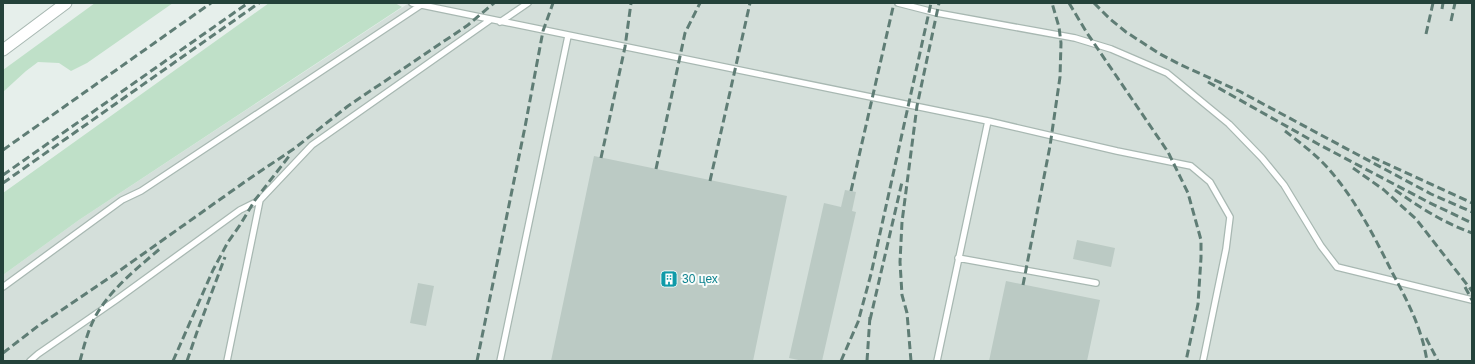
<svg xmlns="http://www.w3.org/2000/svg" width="1475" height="364" font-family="Arial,sans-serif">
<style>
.built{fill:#d4dfda}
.green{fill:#bfe0c8}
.building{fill:#bbcac4}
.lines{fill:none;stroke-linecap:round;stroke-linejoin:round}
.lane-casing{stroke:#a8b8b2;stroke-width:8}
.street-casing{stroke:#a8b8b2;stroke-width:13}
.lane{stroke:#fff;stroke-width:5.5}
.street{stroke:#fff;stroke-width:11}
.rail{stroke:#5f7d75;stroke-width:3;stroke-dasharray:8 4;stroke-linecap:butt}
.labels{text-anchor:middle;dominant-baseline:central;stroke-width:4;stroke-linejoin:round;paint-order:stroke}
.culture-label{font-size:12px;fill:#0d838f;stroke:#f7fbf9;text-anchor:start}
</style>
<rect width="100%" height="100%" fill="#e6efeb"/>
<!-- built -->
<path class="built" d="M 409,3 L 1472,3 L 1472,361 L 3,361 L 3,275 L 79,220 Z"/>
<!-- green -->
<path class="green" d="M 95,3 L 173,3 L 87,63 L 71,71 L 59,63 L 38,62 L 26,71 L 3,92 L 3,70 Z
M 269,3 L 395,3 L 402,7 L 79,220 L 3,275 L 3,193 Z"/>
<!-- building -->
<path class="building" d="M 594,156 L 787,196 L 753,361 L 551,361 Z
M 845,190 L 856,192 L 852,211 L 856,212 L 822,361 L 803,361 L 789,358 L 824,203 L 841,207 Z
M 1077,240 L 1115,248 L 1111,267 L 1073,259 Z
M 1006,281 L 1100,300 L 1087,361 L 989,361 Z
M 418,283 L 434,286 L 426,326 L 410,323 Z"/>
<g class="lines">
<!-- lane casing -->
<g class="lane-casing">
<path id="lane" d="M 412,3 L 988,121 L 1117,151 L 1191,166 L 1210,182 L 1230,217 L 1226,249 L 1203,361
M 898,3 L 937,13 L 1075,38 L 1111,49 L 1167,73 L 1229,124 L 1262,158 L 1284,185 L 1321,246 L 1337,267 L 1472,300
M 500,22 L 528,3
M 958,258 L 1096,283
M 3,287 L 122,200 L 141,191 L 421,5
M 30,361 L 38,354 L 116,300 L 240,210 L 260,200
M 227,361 L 260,200 L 312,145 L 490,20
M 500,361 L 568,36
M 937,361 L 988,121"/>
</g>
<!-- street casing -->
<g class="street-casing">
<path id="street" d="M 3,50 L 66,3"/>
</g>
<!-- lane -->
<use href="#lane" class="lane"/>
<!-- street -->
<use href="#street" class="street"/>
<!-- rail -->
<path class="rail" d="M 1069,3 L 1087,33 L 1168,152 L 1188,193 L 1201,240 L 1201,258 L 1198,304 L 1186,361
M 1094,3 L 1110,19 L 1126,32 L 1160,54 L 1181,65 L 1239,91 L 1431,194 L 1472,212
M 1442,9 L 1443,3
M 1451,21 L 1455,3
M 1426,34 L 1433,3
M 1208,82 L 1318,144 L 1428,202 L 1472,223
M 1285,131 C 1299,142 1314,153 1326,166 C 1355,198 1374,236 1393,274 C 1408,302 1422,329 1427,361
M 3,150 L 211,3
M 1372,157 L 1472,203
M 601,158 L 625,47 L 631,3
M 1353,168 L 1384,190 L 1416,219 L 1472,291
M 656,169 L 685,33 L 700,3
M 3,175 L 248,3
M 710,181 L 750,3
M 3,183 L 259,3
M 1395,190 C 1419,207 1444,223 1472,233
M 851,191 L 894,3
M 1023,285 L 1050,146 L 1060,77 L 1061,43 L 1059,27 L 1052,3
M 1465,287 L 1472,300
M 870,320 L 902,182
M 1426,338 L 1438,361
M 3,353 L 38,326 L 112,276 L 246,181 L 295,148 L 348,106 L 468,25 L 494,3
M 80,361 C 85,342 90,322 102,306 C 116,285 142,264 162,247
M 173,361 L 213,270 L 228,242 L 240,225 L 255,200 L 290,155
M 187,361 L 197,332 L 225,257
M 477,361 L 525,127 L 543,31 L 553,3
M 841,361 L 858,322 L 871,274 L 931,3
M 867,361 L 870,316
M 911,361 L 907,313 L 902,295 L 900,262 L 902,222 L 917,106 L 939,3"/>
</g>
<!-- icons -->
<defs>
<g id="building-square" transform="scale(0.9)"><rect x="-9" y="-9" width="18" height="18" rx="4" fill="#0f9aa8" stroke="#f7fbf9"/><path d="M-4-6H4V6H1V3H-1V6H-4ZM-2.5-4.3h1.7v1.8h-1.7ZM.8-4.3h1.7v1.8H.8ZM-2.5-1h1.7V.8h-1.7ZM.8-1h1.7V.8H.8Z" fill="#fff"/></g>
</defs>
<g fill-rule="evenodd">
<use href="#building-square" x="669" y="279"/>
</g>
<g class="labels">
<!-- culture labels -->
<g class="culture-label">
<text x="682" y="279">30 цех</text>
</g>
</g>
<!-- border -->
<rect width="1475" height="364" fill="none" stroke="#24423a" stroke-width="8"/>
</svg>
